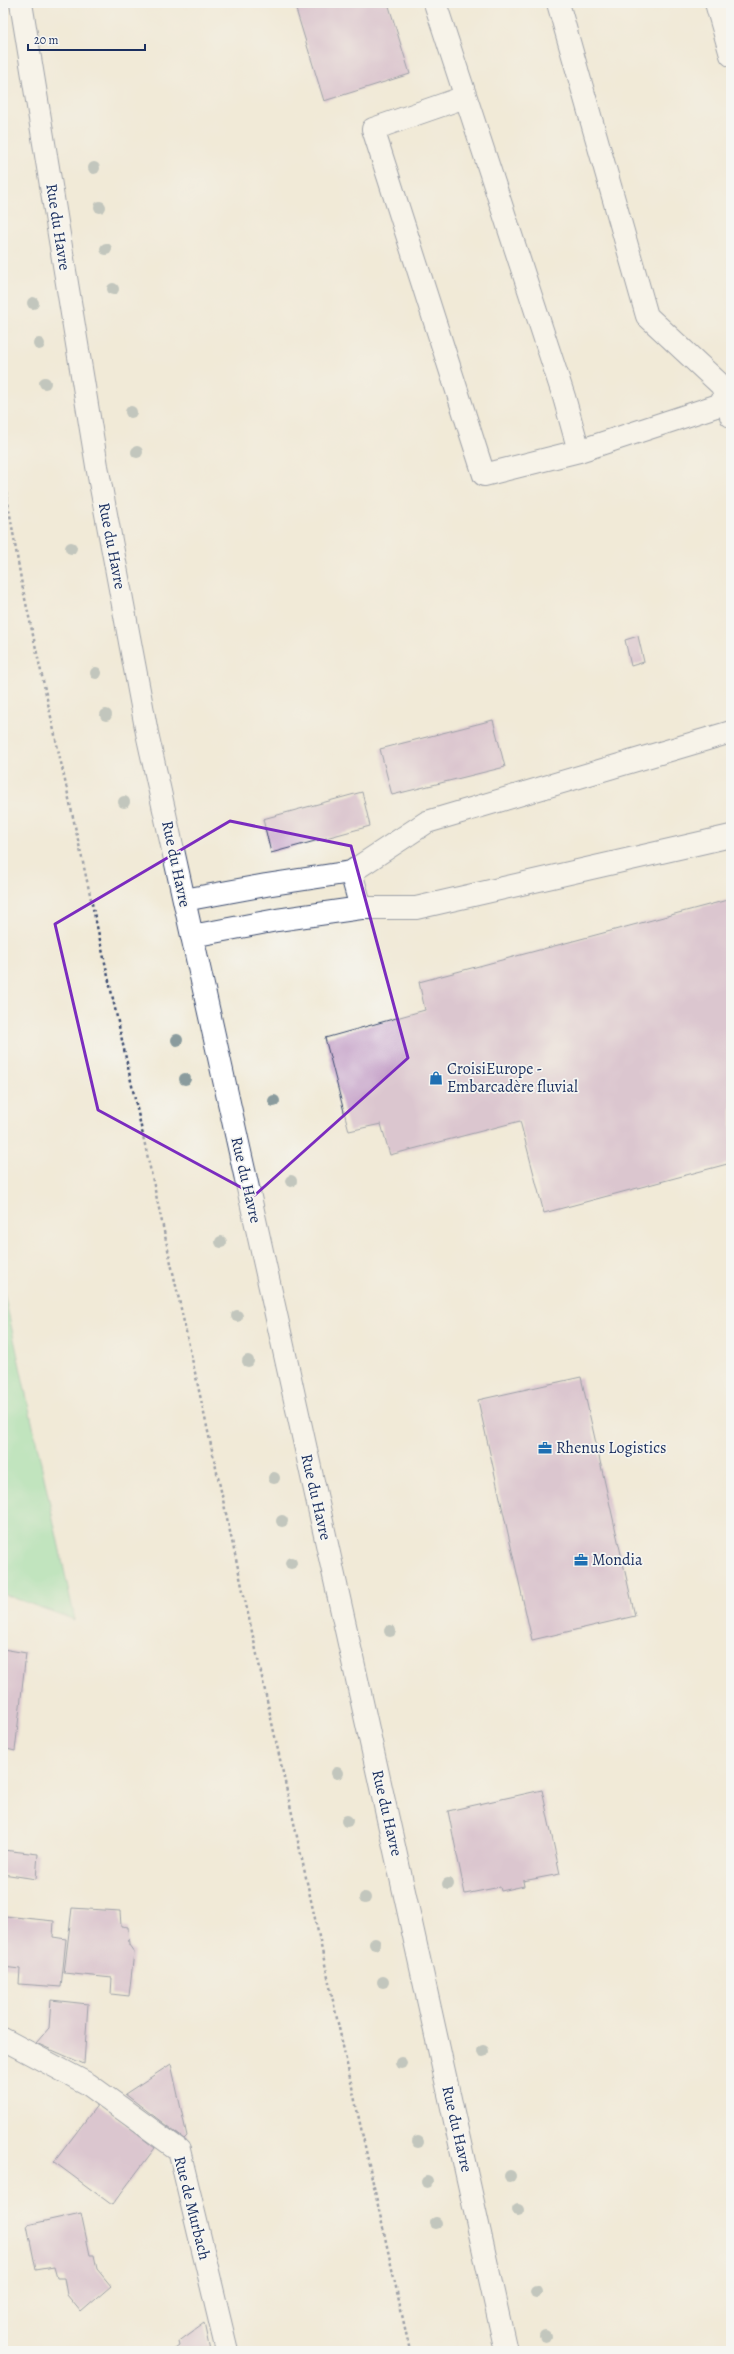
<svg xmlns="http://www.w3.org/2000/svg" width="734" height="2354" font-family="Alegreya,serif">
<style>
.green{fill:#87dda0;stroke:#51867f}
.building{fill:#c29cc6}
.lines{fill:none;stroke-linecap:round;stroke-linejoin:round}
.minor-casing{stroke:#3b4b70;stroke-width:24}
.major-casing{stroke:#3b4b70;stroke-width:24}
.path{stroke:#3b4b70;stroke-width:2.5;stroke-dasharray:3 3;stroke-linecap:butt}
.minor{stroke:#fff;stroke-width:22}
.major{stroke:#fff;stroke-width:22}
.tree{fill:#8a9b9d}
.marked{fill:none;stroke:#7b2cbf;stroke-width:3;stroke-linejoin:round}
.labels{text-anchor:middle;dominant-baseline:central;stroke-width:3.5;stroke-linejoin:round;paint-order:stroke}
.street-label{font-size:16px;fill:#1b2f5e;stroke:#f6f6f2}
.poi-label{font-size:16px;fill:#1b2f5e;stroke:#f6f6f2;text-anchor:start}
</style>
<rect width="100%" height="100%" fill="#f6f6f2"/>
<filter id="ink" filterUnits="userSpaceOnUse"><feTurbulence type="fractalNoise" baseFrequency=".025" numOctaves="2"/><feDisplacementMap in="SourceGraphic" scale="8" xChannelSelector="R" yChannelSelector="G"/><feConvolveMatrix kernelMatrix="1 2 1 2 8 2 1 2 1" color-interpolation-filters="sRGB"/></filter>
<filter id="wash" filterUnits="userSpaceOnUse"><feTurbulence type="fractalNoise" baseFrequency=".012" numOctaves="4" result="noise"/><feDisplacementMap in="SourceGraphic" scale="16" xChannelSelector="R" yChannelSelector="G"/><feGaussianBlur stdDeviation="0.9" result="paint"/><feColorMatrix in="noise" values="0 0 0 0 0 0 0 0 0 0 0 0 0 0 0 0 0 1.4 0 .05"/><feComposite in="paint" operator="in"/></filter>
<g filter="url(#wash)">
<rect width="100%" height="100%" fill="#f1ead7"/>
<!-- green -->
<path class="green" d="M 3,1288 L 75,1620 L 3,1594 Z"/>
<g id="blocks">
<!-- building -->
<path class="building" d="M 294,3 L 388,3 L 410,74 L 324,101 Z
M 638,636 L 644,662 L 631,666 L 625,640 Z
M 493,720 L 505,767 L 392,795 L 380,749 Z
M 362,792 L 370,826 L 271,853 L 263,819 Z
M 731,899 L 731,1163 L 544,1213 L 520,1121 L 390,1155 L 381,1124 L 349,1131 L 325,1038 L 425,1010 L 419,982 Z
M 581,1377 L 635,1616 L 532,1640 L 478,1400 Z
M 3,1649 L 26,1653 L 15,1751 L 3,1748 Z
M 542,1790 L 560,1874 L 523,1881 L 524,1886 L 501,1891 L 500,1887 L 465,1894 L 448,1811 Z
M 3,1850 L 38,1854 L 36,1879 L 3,1874 Z
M 72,1908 L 120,1911 L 121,1926 L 128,1927 L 129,1945 L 134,1952 L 129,1996 L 111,1994 L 112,1978 L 64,1973 Z
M 5,1916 L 54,1921 L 53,1937 L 66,1939 L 61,1987 L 19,1984 L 20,1969 L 3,1967 Z
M 51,2000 L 88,2004 L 84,2064 L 36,2043 L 49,2028 Z
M 171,2064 L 187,2136 L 184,2139 L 125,2094 Z
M 98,2104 L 155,2148 L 112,2205 L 54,2162 Z
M 81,2213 L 90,2255 L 94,2255 L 97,2269 L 111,2286 L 81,2312 L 67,2295 L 64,2278 L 57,2278 L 54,2267 L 36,2270 L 27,2225 Z
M 204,2323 L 210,2351 L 172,2351 L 179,2346 L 178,2342 Z"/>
</g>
</g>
<g filter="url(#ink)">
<use href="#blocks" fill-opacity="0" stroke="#3b4b70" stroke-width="1"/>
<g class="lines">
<!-- minor casing -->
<g class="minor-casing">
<path id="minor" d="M 435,3 L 564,397 L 579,451
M 558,3 L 647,316 L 722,386 L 731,416
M 716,3 L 731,55
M 465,97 L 373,129 L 484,475 L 579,451 L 731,401
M 351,872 L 361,908
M 184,900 L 266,885 L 351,872 L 427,822 L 731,732
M 192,936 L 277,920 L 361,908 L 416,908 L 731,836
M 3,2039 L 88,2084 L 179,2150 L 227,2351"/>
</g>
<!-- major casing -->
<g class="major-casing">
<path id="major" d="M 21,3 L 97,466 L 147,733 L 506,2351"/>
</g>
<!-- path -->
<path class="path" d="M 3,474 L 22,585 L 410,2351"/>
<!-- minor -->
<use href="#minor" class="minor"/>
<!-- major -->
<use href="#major" class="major"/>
</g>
<!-- trees -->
<g class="tree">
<circle cx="94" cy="168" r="6"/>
<circle cx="100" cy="207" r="6"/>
<circle cx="106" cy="249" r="6"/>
<circle cx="113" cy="289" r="6"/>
<circle cx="33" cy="303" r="6"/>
<circle cx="39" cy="344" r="6"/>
<circle cx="45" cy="383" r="6"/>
<circle cx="131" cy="412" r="6"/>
<circle cx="137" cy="452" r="6"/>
<circle cx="71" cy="548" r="6"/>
<circle cx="96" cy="673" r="6"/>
<circle cx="106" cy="715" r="6"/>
<circle cx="124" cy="802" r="6"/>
<circle cx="177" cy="1040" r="6"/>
<circle cx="185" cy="1079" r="6"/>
<circle cx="274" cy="1101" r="6"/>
<circle cx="291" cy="1181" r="6"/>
<circle cx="221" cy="1242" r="6"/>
<circle cx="237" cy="1316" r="6"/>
<circle cx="248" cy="1361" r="6"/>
<circle cx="274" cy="1478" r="6"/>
<circle cx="282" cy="1521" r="6"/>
<circle cx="291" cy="1563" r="6"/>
<circle cx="390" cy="1631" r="6"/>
<circle cx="337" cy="1773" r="6"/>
<circle cx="347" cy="1821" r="6"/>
<circle cx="448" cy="1884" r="6"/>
<circle cx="365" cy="1898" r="6"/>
<circle cx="375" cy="1944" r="6"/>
<circle cx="383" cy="1982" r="6"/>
<circle cx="483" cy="2051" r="6"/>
<circle cx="401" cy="2063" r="6"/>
<circle cx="418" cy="2142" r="6"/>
<circle cx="510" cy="2176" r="6"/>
<circle cx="427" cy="2182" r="6"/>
<circle cx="518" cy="2210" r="6"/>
<circle cx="436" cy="2223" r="6"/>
<circle cx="536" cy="2292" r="6"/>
<circle cx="545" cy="2336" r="6"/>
</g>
</g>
<!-- marked area -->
<path d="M0 0H734V2354H0ZM 230,821 L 351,846 L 408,1058 L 255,1195 L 98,1110 L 55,924 Z" fill="#f1ead7" fill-opacity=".55" fill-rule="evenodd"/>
<path class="marked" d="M 230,821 L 351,846 L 408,1058 L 255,1195 L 98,1110 L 55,924 Z"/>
<!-- icons -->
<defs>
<g id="shop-bare" transform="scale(1.08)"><path d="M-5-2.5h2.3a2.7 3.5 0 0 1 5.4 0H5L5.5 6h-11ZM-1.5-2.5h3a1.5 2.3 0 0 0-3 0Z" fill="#1f6fb2" stroke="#f6f6f2" stroke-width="2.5" paint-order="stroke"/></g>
<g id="office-bare" transform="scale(1.08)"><path d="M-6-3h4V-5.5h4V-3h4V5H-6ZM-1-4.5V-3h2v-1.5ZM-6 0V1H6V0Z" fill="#1f6fb2" stroke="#f6f6f2" stroke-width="2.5" paint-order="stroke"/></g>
</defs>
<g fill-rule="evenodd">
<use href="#shop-bare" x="436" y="1078"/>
<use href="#office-bare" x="545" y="1448"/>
<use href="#office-bare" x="581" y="1560"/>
</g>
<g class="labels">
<!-- street labels -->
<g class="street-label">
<text transform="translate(58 227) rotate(81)">Rue du Havre</text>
<text transform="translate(112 546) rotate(79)">Rue du Havre</text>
<text transform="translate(176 864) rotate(78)">Rue du Havre</text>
<text transform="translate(246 1180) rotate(77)">Rue du Havre</text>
<text transform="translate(316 1497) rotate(77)">Rue du Havre</text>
<text transform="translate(387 1813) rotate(77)">Rue du Havre</text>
<text transform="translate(457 2129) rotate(77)">Rue du Havre</text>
<text transform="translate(192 2208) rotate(76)">Rue de Murbach</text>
</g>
<!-- poi labels -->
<g class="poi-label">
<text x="447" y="1069">CroisiEurope -<tspan x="447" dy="18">Embarcadère fluvial</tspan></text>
<text x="556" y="1448">Rhenus Logistics</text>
<text x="592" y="1560">Mondia</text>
</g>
</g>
<!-- margin -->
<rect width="734" height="2354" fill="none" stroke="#f6f6f2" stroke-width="16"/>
<!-- scale -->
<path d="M28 44v6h117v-6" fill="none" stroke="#1b2f5e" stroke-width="2"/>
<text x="34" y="44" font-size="12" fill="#1b2f5e" stroke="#f6f6f2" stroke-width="3" paint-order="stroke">20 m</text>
</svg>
